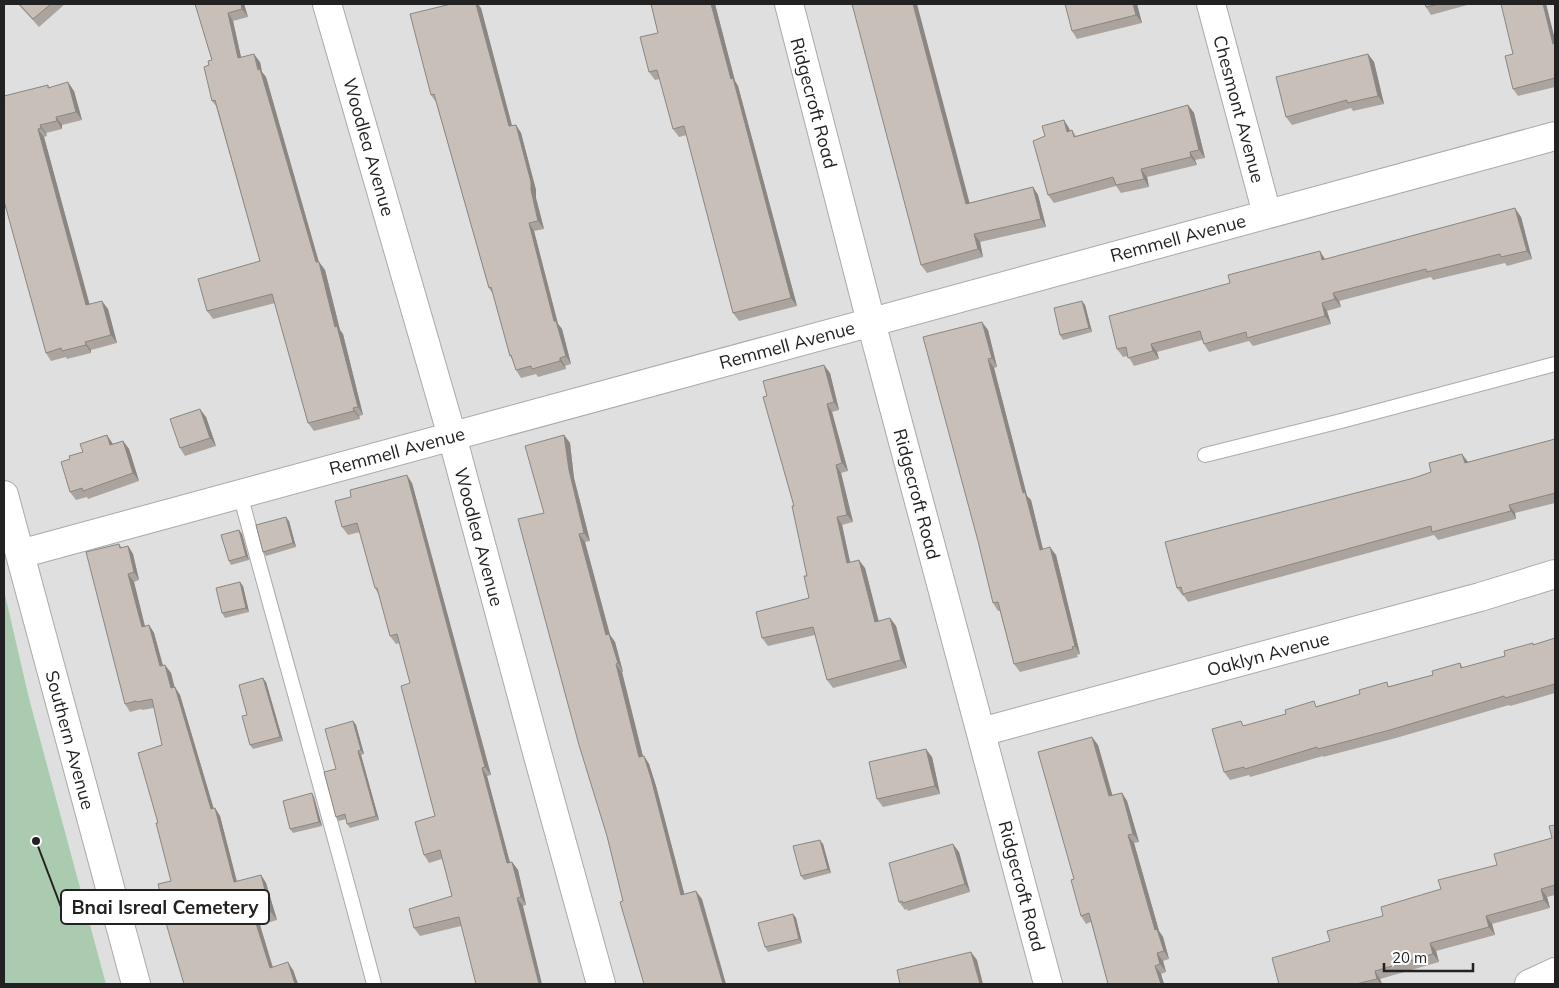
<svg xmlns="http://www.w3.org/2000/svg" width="1559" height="988" font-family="Mulish,sans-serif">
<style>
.residential{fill:#e0dfdf}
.cemetery{fill:#aacbaf}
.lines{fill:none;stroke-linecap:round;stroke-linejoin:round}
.service-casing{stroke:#a9a9a9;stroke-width:16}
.minor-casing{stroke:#a9a9a9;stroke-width:30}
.service{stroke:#fff;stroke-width:14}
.minor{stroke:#fff;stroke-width:28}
.wall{fill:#aba49e}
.shaded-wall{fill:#8b8681}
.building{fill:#c7bfb8;stroke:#8b8681}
.labels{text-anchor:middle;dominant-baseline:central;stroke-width:4;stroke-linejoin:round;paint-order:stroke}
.street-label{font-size:18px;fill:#222;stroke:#fff}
.leader{fill:none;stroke:#222;stroke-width:2}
.callout-dot{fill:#222;stroke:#fff;stroke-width:2}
.callout{fill:#fff;stroke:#222;stroke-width:2}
.callout-label{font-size:19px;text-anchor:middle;font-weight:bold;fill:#222}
</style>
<rect width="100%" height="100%" fill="#f2efe9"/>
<!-- residential -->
<path class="residential" d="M 4,4 L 1555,4 L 1555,984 L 106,984 L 29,698 L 4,590 Z"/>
<!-- cemetery -->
<path class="cemetery" d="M 4,590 L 29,698 L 106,984 L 4,984 Z"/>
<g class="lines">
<!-- service casing -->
<g class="service-casing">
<path id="service" d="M 1205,455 L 1345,420 L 1555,364
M 240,494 C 284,657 331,820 374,984"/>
</g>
<!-- minor casing -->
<g class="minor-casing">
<path id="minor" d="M 327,4 L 452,436 L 538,756 L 601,984
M 789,4 L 871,322 L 1048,984
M 1211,4 L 1267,214
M 4,495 L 136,984
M 20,554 L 1555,136
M 981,732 L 1480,597 L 1555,574
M 1529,984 L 1555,972"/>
</g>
<!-- service -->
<use href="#service" class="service"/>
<!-- minor -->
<use href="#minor" class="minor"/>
</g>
<!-- wall -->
<path class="wall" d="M 18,4 L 65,4 L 39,27 Z
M 195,4 L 246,4 L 244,4 L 248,17 L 233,21 L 241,57 L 260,62 L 262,72 L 266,77 L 319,262 L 325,270 L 340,330 L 343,334 L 363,415 L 359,416 L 360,419 L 314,431 L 308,423 L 275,303 L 213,319 L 207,311 L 260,261 L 216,106 L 212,101 L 212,60 Z
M 651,4 L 715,4 L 735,81 L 738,86 L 797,306 L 739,321 L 733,313 L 687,135 L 679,137 L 673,129 L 660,79 L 655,80 L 649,72 L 658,33 Z
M 1137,4 L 1142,23 L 1077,39 L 1072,31 Z
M 1425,4 L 1471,4 L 1431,15 L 1426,7 Z
M 1546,4 L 1555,40 L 1555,87 L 1518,96 L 1513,89 L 1513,54 Z
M 481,8 L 512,125 L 516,125 L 521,133 L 536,190 L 536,198 L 544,229 L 534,231 L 558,324 L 562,329 L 571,364 L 565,366 L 566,369 L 538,377 L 536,374 L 521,378 L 516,370 L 512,359 L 510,356 L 493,294 L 489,288 L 436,102 L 431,95 Z
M 1368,54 L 1374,62 L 1384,104 L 1353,111 L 1351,108 L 1292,125 L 1286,117 Z
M 48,85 L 49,88 L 74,91 L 82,120 L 62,125 L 62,129 L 46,133 L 47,136 L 44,137 L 89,304 L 108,309 L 117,343 L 91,350 L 91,353 L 67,359 L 66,357 L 51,361 L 46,353 L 4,201 Z
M 1188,105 L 1194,113 L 1205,158 L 1195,160 L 1197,165 L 1147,177 L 1149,187 L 1121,193 L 1116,186 L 1054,203 L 1048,195 L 1069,128 L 1070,131 L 1072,130 L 1076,136 Z
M 1033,187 L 1038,195 L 1046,227 L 980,242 L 983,257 L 927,273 L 921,265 L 969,203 Z
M 1521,217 L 1532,259 L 1507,266 L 1505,263 L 1433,280 L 1431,277 L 1339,301 L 1341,307 L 1327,311 L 1331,324 L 1253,346 L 1249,341 L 1209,352 L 1204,344 L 1202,340 L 1157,352 L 1159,359 L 1134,366 L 1128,356 L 1123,357 L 1117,349 L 1325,259 Z
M 1085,305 L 1092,332 L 1063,340 L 1060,335 Z
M 988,330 L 997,367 L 994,368 L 1027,496 L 1031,500 L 1043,549 L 1056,555 L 1080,654 L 1077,655 L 1078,657 L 1020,672 L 1014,664 L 1000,611 L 998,611 L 993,603 Z
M 830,373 L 839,410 L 832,412 L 848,471 L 841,473 L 853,522 L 842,525 L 850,562 L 865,568 L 878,621 L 890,618 L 896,626 L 907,668 L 833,688 L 827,680 L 815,635 L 768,646 L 762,638 L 809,598 L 807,576 L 794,506 L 767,396 Z
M 206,417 L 216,446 L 185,456 L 180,448 Z
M 564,435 L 570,443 L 574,478 L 590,541 L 585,542 L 610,635 L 615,642 L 623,672 L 622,672 L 643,756 L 644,756 L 649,764 L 656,786 L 684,894 L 702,899 L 623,901 L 544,513 Z
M 1555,439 L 1555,503 L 1515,513 L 1516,519 L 1438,540 L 1434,535 L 1188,602 L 1184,596 L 1183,596 L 1177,588 L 1414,478 L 1468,462 Z
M 123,441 L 129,449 L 139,481 L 88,499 L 87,497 L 76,500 L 70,492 L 113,444 Z
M 412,483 L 491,775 L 487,776 L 510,862 L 512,862 L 518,870 L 526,905 L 461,926 L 420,936 L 414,928 L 452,896 L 442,859 L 429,863 L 424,855 L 435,816 L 410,683 L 400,643 L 396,644 L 390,636 L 379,595 L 375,588 L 360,532 L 348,535 L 342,527 Z
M 289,521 L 296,547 L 266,556 L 263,552 Z
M 239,530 L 242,534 L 249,560 L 231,565 L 229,561 Z
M 119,544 L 122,548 L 128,546 L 133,554 L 139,580 L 134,582 L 145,626 L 149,625 L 154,633 L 163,665 L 165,665 L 171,673 L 174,687 L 180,695 L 214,809 L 215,808 L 220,816 L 237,882 L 261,875 L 266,883 L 277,920 L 260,925 L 273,967 L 293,970 L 298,984 L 161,896 L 171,881 L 158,823 L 162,745 L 154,708 L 142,710 L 141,709 L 130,712 L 125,704 Z
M 243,586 L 249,612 L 225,618 L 222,613 Z
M 1555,638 L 1555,693 L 1510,706 L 1509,705 L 1396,738 L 1323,757 L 1323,756 L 1250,777 L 1249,775 L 1230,780 L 1224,772 L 1317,706 L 1390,686 L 1433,675 L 1460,663 L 1463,668 L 1505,656 L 1534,645 Z
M 266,682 L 283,741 L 253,749 L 250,745 L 247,715 Z
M 353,721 L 356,725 L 364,754 L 361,755 L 379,820 L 350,828 L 347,824 L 346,819 L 339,821 L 336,817 L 336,769 Z
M 1098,745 L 1112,796 L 1122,793 L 1127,801 L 1139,842 L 1134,843 L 1159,931 L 1163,937 L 1169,959 L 1163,961 L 1166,972 L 1161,974 L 1164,984 L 1108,984 L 1091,922 L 1086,924 L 1081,916 Z
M 932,757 L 940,794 L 883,807 L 877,799 Z
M 314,797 L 322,826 L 293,833 L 290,829 Z
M 1555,825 L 1555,895 L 1547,897 L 1550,908 L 1492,924 L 1495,935 L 1436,951 L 1439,962 L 1380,979 L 1382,984 L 1279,984 L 1330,941 L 1383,916 L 1497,865 L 1552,838 Z
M 823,844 L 831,873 L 804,880 L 801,876 Z
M 959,852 L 970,892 L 908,911 L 907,909 L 905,910 L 899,902 Z
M 793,914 L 796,918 L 802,943 L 768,952 L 765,947 Z"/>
<!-- shaded-wall -->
<path class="shaded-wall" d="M 241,4 L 244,4 L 248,17 L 242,9 Z
M 476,4 L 478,4 L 481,8 L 514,134 L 509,126 Z
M 711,4 L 715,4 L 735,81 L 738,86 L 797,306 L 791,298 L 731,79 Z
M 913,4 L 917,4 L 972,212 L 966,204 Z
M 1133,4 L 1137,4 L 1142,23 L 1136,15 Z
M 1543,4 L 1546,4 L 1555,40 L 1555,47 L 1553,44 Z
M 228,13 L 233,21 L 243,66 L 238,58 Z
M 254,54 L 260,62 L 262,72 L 266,77 L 319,263 L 319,262 L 325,270 L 340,330 L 343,334 L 363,415 L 358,407 L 335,327 Z
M 1368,54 L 1374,62 L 1384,104 L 1378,96 Z
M 68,82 L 74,91 L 82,120 L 76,112 Z
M 1188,105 L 1194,113 L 1205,158 L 1199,150 Z
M 56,117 L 62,125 L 62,129 L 57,121 Z
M 1064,120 L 1069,128 L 1072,140 L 1067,132 Z
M 40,125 L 46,133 L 47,136 L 41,128 Z
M 516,125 L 521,133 L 536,190 L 536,198 L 544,229 L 538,221 Z
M 38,129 L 44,137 L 92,313 L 86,305 Z
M 1190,152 L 1195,160 L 1197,165 L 1191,157 Z
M 1141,169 L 1147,177 L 1149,187 L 1144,179 Z
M 1033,187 L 1038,195 L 1046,227 L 1041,219 Z
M 1515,208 L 1521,217 L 1532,259 L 1527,251 Z
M 529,223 L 534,231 L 558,324 L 562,329 L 571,364 L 566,356 L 554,321 Z
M 974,234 L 980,242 L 983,257 L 978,249 Z
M 1320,251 L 1325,259 L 1322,260 Z
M 1333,293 L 1339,301 L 1341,307 L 1335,299 Z
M 102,301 L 108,309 L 117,343 L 111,335 Z
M 1082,301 L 1085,305 L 1092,332 L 1089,328 Z
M 1322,303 L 1327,311 L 1331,324 L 1325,316 Z
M 982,322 L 988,330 L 997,367 L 992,358 Z
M 85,342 L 91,350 L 91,353 L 86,345 Z
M 1151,344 L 1157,352 L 1159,359 L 1153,351 Z
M 560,358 L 565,366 L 566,369 L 560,361 Z
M 988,359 L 994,368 L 1027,496 L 1031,500 L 1045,558 L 1040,550 L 1023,493 Z
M 824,365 L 830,373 L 839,410 L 834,402 Z
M 827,404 L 832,412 L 848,471 L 842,463 Z
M 353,408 L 359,416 L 360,419 L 354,411 Z
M 200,409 L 206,417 L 216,446 L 210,438 Z
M 107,435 L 113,444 L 110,445 Z
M 564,435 L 570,443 L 574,478 L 590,541 L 584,533 L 569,470 Z
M 123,441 L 129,449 L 139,481 L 133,473 Z
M 1462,454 L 1468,462 L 1465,463 Z
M 836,465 L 841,473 L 853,522 L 847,515 Z
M 407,475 L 412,483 L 491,775 L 485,767 Z
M 1509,505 L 1515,513 L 1516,519 L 1511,511 Z
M 286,517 L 289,521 L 296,547 L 293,543 Z
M 837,517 L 842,525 L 852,571 L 847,563 Z
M 239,530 L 242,534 L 249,560 L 246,556 Z
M 579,534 L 585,542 L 610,635 L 615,642 L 623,672 L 618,663 L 606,635 Z
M 128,546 L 133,554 L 139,580 L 134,572 Z
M 1050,547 L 1056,555 L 1080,654 L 1075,646 Z
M 859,560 L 865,568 L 881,630 L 875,622 Z
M 128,574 L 134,582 L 147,635 L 142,627 Z
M 240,582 L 243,586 L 249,612 L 246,608 Z
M 890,618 L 896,626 L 907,668 L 901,660 Z
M 149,625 L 154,633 L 165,674 L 160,666 Z
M 616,664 L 622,672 L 645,765 L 639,757 Z
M 165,665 L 171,673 L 177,696 L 171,688 Z
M 263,678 L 266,682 L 283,741 L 280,737 Z
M 175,687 L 180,695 L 216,817 L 211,809 Z
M 353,721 L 356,725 L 364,754 L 361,750 Z
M 1092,737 L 1098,745 L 1115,804 L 1109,796 Z
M 926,749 L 932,757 L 940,794 L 935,786 Z
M 358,751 L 361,755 L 379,820 L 376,816 Z
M 644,756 L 649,764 L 656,786 L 687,904 L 681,895 Z
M 482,768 L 487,776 L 512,871 L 507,863 Z
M 312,793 L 314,797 L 322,826 L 319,822 Z
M 1122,793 L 1127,801 L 1139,842 L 1133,834 Z
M 215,808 L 220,816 L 239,890 L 234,882 Z
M 1128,835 L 1134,843 L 1159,931 L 1163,937 L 1169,959 L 1164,951 L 1155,930 Z
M 820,840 L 823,844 L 831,873 L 828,869 Z
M 953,844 L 959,852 L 970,892 L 965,884 Z
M 512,862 L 518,870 L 526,905 L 521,897 Z
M 261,875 L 266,883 L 277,920 L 271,912 Z
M 1541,889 L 1547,897 L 1550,908 L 1544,900 Z
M 696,891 L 702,899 L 726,984 L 723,984 Z
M 517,898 L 523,906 L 542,984 L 539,984 Z
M 793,914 L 796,918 L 802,943 L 799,939 Z
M 1486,916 L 1492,924 L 1495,935 L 1489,927 Z
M 254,917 L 260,925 L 275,976 L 270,968 Z
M 1430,943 L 1436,951 L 1439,962 L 1433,954 Z
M 971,952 L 977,960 L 983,984 L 980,984 Z
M 1157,953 L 1163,961 L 1166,972 L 1160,964 Z
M 288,962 L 293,970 L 298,984 L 295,984 Z
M 1155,966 L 1161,974 L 1164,984 L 1161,984 Z
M 1375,971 L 1380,979 L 1382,984 L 1381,984 L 1377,979 Z"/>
<!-- building -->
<path class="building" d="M 19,4 L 51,4 L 33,19 Z
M 195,4 L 241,4 L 242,9 L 228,13 L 238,58 L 254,54 L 258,70 L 260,69 L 316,262 L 319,262 L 335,327 L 337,326 L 358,407 L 353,408 L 354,411 L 308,423 L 272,294 L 207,311 L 198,279 L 260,261 L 215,100 L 212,101 L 204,67 L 209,65 L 208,61 L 212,60 Z
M 451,4 L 476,4 L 509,126 L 516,125 L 531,182 L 531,190 L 538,221 L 529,223 L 554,321 L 556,321 L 566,356 L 560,358 L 560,361 L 532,369 L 531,366 L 516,370 L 511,355 L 510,356 L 491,287 L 489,288 L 434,94 L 431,95 L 410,14 Z
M 651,4 L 711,4 L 731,79 L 733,78 L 791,298 L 733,313 L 684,126 L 673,129 L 657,70 L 649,72 L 640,37 L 658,33 Z
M 852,4 L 913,4 L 966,204 L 1033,187 L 1041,219 L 974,234 L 978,249 L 921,265 Z
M 1065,4 L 1133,4 L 1136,15 L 1072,31 Z
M 1425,4 L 1439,4 L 1426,7 Z
M 1501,4 L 1543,4 L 1553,44 L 1555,43 L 1555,78 L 1513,89 L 1505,56 L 1513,54 Z
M 1368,54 L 1378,96 L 1347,103 L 1347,100 L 1286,117 L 1276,77 Z
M 68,82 L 76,112 L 56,117 L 57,121 L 40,125 L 41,128 L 38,129 L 86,305 L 102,301 L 111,335 L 85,342 L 86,345 L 62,351 L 61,348 L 46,353 L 4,201 L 4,96 L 48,85 L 48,88 Z
M 1188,105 L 1199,150 L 1190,152 L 1191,157 L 1141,169 L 1144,179 L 1116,185 L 1113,177 L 1048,195 L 1033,141 L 1045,136 L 1042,126 L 1064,120 L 1067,132 L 1072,130 L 1074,137 Z
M 1515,208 L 1527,251 L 1501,257 L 1500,254 L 1427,272 L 1426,269 L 1333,293 L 1335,299 L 1322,303 L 1325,316 L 1247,338 L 1246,332 L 1204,344 L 1200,331 L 1151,344 L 1153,351 L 1128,358 L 1126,347 L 1117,349 L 1109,316 L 1230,283 L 1228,275 L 1320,251 L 1322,260 Z
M 1082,301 L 1089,328 L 1060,335 L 1054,308 Z
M 982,322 L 992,358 L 988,359 L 1023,493 L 1025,492 L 1040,550 L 1050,547 L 1075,646 L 1072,647 L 1073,649 L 1014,664 L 998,602 L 993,603 L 978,541 L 923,337 Z
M 824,365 L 834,402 L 827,404 L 842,463 L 836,465 L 847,515 L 837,517 L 847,563 L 859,560 L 875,622 L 890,618 L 901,660 L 827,680 L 813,627 L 762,638 L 756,612 L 809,598 L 804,576 L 807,576 L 792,506 L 794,506 L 763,397 L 767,396 L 763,381 Z
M 200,409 L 210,438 L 180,448 L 170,419 Z
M 107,435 L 110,445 L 123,441 L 133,473 L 83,491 L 82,488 L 70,492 L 61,462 L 70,459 L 69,456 L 83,452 L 80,444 Z
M 564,435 L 569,470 L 584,533 L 579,534 L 606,635 L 609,634 L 618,663 L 616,664 L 639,757 L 644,756 L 651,778 L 681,895 L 696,891 L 723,984 L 644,984 L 620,902 L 623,901 L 607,836 L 579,745 L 518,519 L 544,513 L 525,446 Z
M 1555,439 L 1555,493 L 1509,505 L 1511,511 L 1432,532 L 1431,526 L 1183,594 L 1181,587 L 1177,588 L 1165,542 L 1414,478 L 1431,472 L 1429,463 L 1462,454 L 1465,463 Z
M 407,475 L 485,767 L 482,768 L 507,863 L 512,862 L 521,897 L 517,898 L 539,984 L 476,984 L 459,917 L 414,928 L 409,909 L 452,896 L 440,850 L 424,855 L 415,822 L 435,816 L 401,686 L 410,683 L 397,634 L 390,636 L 377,588 L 375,588 L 357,523 L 342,527 L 335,501 L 351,497 L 350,490 Z
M 286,517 L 293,543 L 263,552 L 256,525 Z
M 239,530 L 246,556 L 229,561 L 221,535 Z
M 119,544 L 120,548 L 128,546 L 134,572 L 128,574 L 142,627 L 149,625 L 160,666 L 165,665 L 171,688 L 175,687 L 211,809 L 215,808 L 234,882 L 261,875 L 271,912 L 254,917 L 270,968 L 288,962 L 295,984 L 184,984 L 158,896 L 161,896 L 158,884 L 171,881 L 156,823 L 158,823 L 138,753 L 162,745 L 152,699 L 137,702 L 136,701 L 125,704 L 86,552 Z
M 240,582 L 246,608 L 222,613 L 216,588 Z
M 1555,638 L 1555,684 L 1505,698 L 1504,696 L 1390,730 L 1318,749 L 1317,747 L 1245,769 L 1244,767 L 1224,772 L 1212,729 L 1241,721 L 1243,726 L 1286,714 L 1285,710 L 1314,701 L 1316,707 L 1360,694 L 1359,690 L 1387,682 L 1388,687 L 1433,675 L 1432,671 L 1460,663 L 1461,668 L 1505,656 L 1504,651 L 1533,643 L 1533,645 Z
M 263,678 L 280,737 L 250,745 L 242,716 L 247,715 L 239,685 Z
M 353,721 L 361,750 L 358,751 L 376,816 L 347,824 L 345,814 L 336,817 L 324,772 L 336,769 L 325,729 Z
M 1092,737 L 1109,796 L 1122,793 L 1133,834 L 1128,835 L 1155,930 L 1157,929 L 1164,951 L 1157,953 L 1160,964 L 1155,966 L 1161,984 L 1108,984 L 1089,913 L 1081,916 L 1071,880 L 1074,879 L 1038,752 Z
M 926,749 L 935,786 L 877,799 L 869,762 Z
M 312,793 L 319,822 L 290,829 L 283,801 Z
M 1555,825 L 1555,885 L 1541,889 L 1544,900 L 1486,916 L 1489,927 L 1430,943 L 1433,954 L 1375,971 L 1377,979 L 1356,984 L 1279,984 L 1272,958 L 1330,941 L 1327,931 L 1383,916 L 1381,907 L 1441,889 L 1438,880 L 1497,865 L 1494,854 L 1552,838 L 1549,826 Z
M 820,840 L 828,869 L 801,876 L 793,846 Z
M 953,844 L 965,884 L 903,903 L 902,901 L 899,902 L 889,863 Z
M 793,914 L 799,939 L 765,947 L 758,923 Z
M 971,952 L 980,984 L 900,984 L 897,970 Z"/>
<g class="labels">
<!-- street labels -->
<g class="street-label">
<text transform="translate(814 103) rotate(75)">Ridgecroft Road</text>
<text transform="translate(1239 109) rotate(75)">Chesmont Avenue</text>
<text transform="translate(369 147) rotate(74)">Woodlea Avenue</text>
<text transform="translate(1178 238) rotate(-15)">Remmell Avenue</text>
<text transform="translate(787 345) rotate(-15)">Remmell Avenue</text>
<text transform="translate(397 451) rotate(-15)">Remmell Avenue</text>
<text transform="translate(917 494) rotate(75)">Ridgecroft Road</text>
<text transform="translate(479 537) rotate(75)">Woodlea Avenue</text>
<text transform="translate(1268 654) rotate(-15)">Oaklyn Avenue</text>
<text transform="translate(70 740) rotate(75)">Southern Avenue</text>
<text transform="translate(1022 886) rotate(75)">Ridgecroft Road</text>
</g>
</g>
<!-- callouts -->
<path class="leader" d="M36 841L61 907"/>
<circle class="callout-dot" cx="36" cy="841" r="5"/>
<rect class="callout" x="61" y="890" width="208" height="34" rx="5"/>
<g class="callout-label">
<text x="165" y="914">Bnai Isreal Cemetery</text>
</g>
<!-- border -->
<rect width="1559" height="988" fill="none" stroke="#222222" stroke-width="10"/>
<!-- scale -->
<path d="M1384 963v8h89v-8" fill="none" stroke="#222222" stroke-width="2.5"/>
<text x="1392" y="963" font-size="15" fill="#222222" stroke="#ffffff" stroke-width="4" paint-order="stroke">20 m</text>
</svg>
